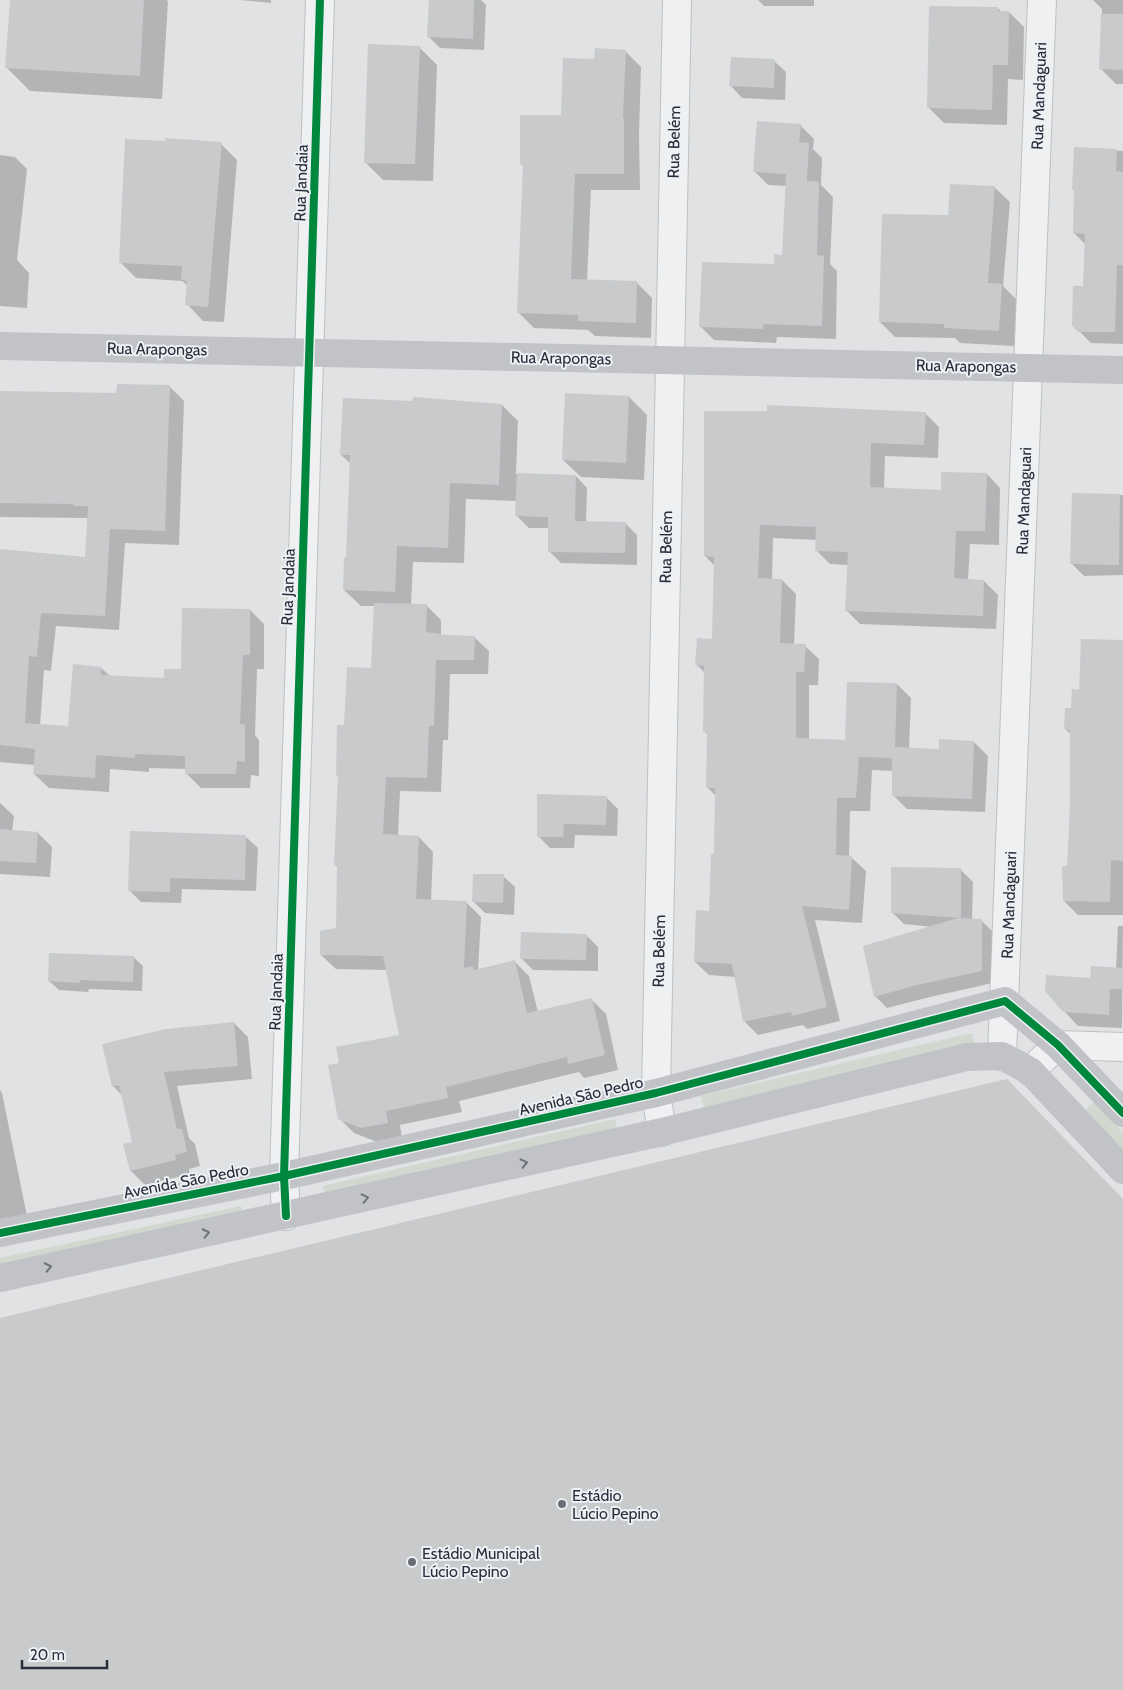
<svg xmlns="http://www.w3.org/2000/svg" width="1123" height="1690" font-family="Cabin,sans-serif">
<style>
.green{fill:#d0d8d0}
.shadow{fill:#0003}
.building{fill:#c8cacc}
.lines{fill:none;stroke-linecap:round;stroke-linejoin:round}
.street-casing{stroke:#bec0c2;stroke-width:30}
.street{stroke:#eff0f1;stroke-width:28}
.secondary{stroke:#c1c3c7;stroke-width:28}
.cycleway-casing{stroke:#edf0f4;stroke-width:11}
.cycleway{stroke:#00873e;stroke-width:8}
.oneway{stroke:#6d717a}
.poi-dot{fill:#696d76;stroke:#edf0f4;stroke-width:2}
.labels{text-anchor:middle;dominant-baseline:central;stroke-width:4;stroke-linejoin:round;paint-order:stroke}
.street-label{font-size:16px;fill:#292e3b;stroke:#edf0f4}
.poi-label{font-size:16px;fill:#292e3b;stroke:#edf0f4;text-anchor:start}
</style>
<rect width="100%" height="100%" fill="#e0e2e4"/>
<!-- green -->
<path class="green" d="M 972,1033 L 976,1049 L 705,1113 L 701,1096 Z
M 1094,1102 L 1123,1133 L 1123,1165 L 1078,1117 Z
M 615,1119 L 618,1135 L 326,1202 L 323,1186 Z
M 241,1206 L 244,1220 L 0,1273 L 0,1258 Z"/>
<!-- shadow -->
<path class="shadow" d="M 11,0 L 167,0 L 168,2 L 162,99 L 30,91 L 7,68 Z
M 240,0 L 271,0 L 271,3 Z
M 430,0 L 481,0 L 486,5 L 484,50 L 440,48 L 428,36 Z
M 758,0 L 814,0 L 814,6 L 764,6 Z
M 1093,0 L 1123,0 L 1123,84 L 1116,84 L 1101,69 L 1102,9 Z
M 998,8 L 1001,12 L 1009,12 L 1024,27 L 1023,80 L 1008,79 L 1007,125 L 944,123 L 928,107 Z
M 419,47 L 437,65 L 433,181 L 383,180 L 365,162 Z
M 625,51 L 641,67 L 639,134 L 640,190 L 591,190 L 587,281 L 636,282 L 652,298 L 651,338 L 595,336 L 588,330 L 534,328 L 518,312 L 524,166 L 521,164 L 562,116 L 596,60 Z
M 774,61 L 786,72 L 785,100 L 742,98 L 731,86 Z
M 800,125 L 814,139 L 813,149 L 822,158 L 821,185 L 833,197 L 830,264 L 837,271 L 836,339 L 777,337 L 776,343 L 714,340 L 700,326 L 775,265 L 783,256 L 786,186 L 768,185 L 754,171 Z
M 221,144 L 237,160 L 224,322 L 203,321 L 187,304 L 188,286 L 182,281 L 136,278 L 120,262 Z
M 1076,148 L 1123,151 L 1123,344 L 1091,343 L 1079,331 L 1085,287 L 1086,245 L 1074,233 L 1076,192 L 1073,189 Z
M 0,155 L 15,157 L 27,169 L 17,260 L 29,273 L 27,308 L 0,306 Z
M 994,187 L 1010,202 L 1003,286 L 1017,300 L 1014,346 L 960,343 L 955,338 L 895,337 L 880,322 L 950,216 Z
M 169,386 L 184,401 L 179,545 L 125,543 L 119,630 L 56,626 L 51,671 L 44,670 L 40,726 L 69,728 L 101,668 L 110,676 L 165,679 L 183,671 L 250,610 L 264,624 L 264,669 L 257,669 L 255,735 L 259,740 L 259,776 L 251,775 L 250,788 L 201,788 L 186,773 L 186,769 L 149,768 L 149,772 L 110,769 L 109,792 L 49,788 L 34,774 L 35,765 L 0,762 L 0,550 L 86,558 L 89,520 L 87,518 L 0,517 L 0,392 L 118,395 Z
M 629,397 L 647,415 L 644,480 L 581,477 L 563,460 Z
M 502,405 L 518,421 L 516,474 L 576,476 L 587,488 L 586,523 L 625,523 L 637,535 L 637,565 L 561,563 L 549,551 L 549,528 L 529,528 L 517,516 L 517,501 L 466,499 L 464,563 L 413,562 L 411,605 L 427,606 L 441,620 L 441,636 L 474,637 L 489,651 L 488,674 L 450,674 L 448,740 L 443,740 L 441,792 L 400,791 L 398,836 L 419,837 L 433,852 L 431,901 L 466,902 L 481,917 L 478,970 L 515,962 L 529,976 L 538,1012 L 592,1000 L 606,1014 L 618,1070 L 584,1078 L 579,1072 L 459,1101 L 462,1112 L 400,1125 L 402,1138 L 377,1142 L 354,1133 L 339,1118 L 341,1064 L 401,1036 L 387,970 L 336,969 L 321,955 L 337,929 L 338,867 L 335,865 L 339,777 L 337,775 L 346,727 L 372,670 L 375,606 L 361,606 L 344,590 L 347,559 L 351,464 L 341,455 Z
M 706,413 L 925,413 L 939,427 L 938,458 L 885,456 L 884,489 L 942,491 L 987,474 L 1000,488 L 999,545 L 970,544 L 968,580 L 984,581 L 998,595 L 996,629 L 860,624 L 846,610 L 849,565 L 830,564 L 816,550 L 817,540 L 773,538 L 772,580 L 782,580 L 796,594 L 794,645 L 805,646 L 819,659 L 818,685 L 809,685 L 809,740 L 846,742 L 897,684 L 911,698 L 909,749 L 940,750 L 974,742 L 988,756 L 985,812 L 907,809 L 893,795 L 893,771 L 872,770 L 870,811 L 850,811 L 849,857 L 852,858 L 866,871 L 862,923 L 815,920 L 840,1021 L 807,1029 L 803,1025 L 758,1035 L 744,1021 L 736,977 L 709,975 L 695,962 L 710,912 L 715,855 L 716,796 L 707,787 L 708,735 L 705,732 L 705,673 L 697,665 L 713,641 L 715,566 L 705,556 Z
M 1073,495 L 1123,495 L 1123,575 L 1084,576 L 1072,564 Z
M 1123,641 L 1123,915 L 1078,915 L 1064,901 L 1069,867 L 1071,734 L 1065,729 L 1080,691 Z
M 606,797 L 618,809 L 617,836 L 575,835 L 574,848 L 550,848 L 538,836 Z
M 0,803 L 14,816 L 12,831 L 38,833 L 52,847 L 50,877 L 0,874 Z
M 246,837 L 258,848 L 256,891 L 182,889 L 181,903 L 141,902 L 129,890 Z
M 961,870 L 973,882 L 972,920 L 981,920 L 993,932 L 993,983 L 930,997 L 887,1008 L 875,996 L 934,927 L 904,924 L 892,912 Z
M 503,876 L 515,887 L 514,915 L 485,913 L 473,901 Z
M 1118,926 L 1123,926 L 1122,1028 L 1078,1026 L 1064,1011 L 1091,979 L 1116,969 Z
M 586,935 L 598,947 L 598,971 L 533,970 L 521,958 Z
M 133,957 L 143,966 L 142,991 L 89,989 L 88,992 L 59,990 L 49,981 Z
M 234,1023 L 248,1037 L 252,1079 L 177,1086 L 189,1138 L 195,1144 L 200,1166 L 189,1169 L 190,1174 L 145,1185 L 131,1171 L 125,1145 L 133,1143 L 123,1096 L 113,1086 Z
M 0,1090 L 2,1093 L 29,1226 L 0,1232 Z"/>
<!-- building -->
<path class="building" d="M 10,0 L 144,0 L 140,76 L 5,68 Z
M 429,0 L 474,0 L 473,39 L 427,37 Z
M 929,6 L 998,7 L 998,11 L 1009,11 L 1008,65 L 993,65 L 992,110 L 927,108 Z
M 1101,14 L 1123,14 L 1123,70 L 1099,69 Z
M 368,44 L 420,46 L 415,164 L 364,163 Z
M 595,48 L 626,50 L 623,118 L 624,118 L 624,174 L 575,174 L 571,279 L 637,281 L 636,323 L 578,321 L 578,315 L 517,313 L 523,164 L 520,164 L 520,115 L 561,115 L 563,58 L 594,59 Z
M 731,57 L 775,59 L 774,88 L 729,86 Z
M 757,121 L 801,124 L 799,142 L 809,143 L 807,181 L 819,182 L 817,255 L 824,256 L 822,326 L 763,324 L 763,329 L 699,327 L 702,262 L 774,264 L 774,254 L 782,255 L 786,174 L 753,172 Z
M 165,138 L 222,142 L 208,307 L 185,305 L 187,281 L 181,280 L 182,266 L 119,263 L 125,139 L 165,141 Z
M 1074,147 L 1117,149 L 1116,171 L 1123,172 L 1123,265 L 1117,265 L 1115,332 L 1078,332 L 1072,325 L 1073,286 L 1083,286 L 1085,234 L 1073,233 L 1074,190 L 1072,190 Z
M 950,184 L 995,186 L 988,283 L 1002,284 L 999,331 L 944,328 L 944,324 L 879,322 L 882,214 L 948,215 Z
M 117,384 L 170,385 L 165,531 L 110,529 L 105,616 L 41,613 L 37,657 L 29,656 L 25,723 L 68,726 L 73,664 L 102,667 L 101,675 L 164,678 L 164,669 L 181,669 L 182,608 L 250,609 L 250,655 L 243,655 L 240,724 L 245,724 L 245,762 L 237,761 L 236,774 L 185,774 L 185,756 L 135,754 L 135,758 L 96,755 L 95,778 L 33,774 L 35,749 L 0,745 L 0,549 L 85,557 L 88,506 L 73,506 L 73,504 L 0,503 L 0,391 L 116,393 Z
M 565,393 L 629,396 L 626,463 L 562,460 Z
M 413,397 L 502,404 L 499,485 L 450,483 L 448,548 L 397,546 L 395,592 L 343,590 L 344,557 L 346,557 L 350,455 L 340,455 L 343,398 L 412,401 Z
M 767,405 L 926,412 L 924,445 L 871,443 L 870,487 L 941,490 L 941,472 L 987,473 L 985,531 L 956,531 L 954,578 L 984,580 L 983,616 L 845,611 L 848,552 L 815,551 L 816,527 L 760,525 L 758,578 L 782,579 L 780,643 L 806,644 L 804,672 L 796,672 L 796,738 L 845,740 L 847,682 L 897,683 L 895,747 L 939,749 L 939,739 L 974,741 L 972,799 L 892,796 L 892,758 L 859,757 L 856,798 L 837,798 L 836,855 L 852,856 L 849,910 L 802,906 L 827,1007 L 792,1016 L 791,1012 L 743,1022 L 732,964 L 694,962 L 696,910 L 709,911 L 711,854 L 714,854 L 715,788 L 706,788 L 707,732 L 703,732 L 704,666 L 695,665 L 697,638 L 712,639 L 714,557 L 704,556 L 704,411 L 767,411 Z
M 517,473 L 576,475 L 575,521 L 626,522 L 625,553 L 548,552 L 548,517 L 515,516 Z
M 1072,493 L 1120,494 L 1119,565 L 1070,564 Z
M 374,603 L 427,604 L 426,632 L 447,635 L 475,636 L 474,660 L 436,660 L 434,726 L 429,726 L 427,778 L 386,777 L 383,834 L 419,836 L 416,899 L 467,901 L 464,968 L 473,966 L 474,970 L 515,960 L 527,1013 L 592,998 L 605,1055 L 568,1064 L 567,1057 L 446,1087 L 448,1098 L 386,1111 L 388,1123 L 361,1128 L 338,1119 L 328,1065 L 339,1063 L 336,1047 L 399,1035 L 383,956 L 320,955 L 320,931 L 336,928 L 337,865 L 334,865 L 338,775 L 336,775 L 337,725 L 344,725 L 347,667 L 371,668 Z
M 1081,639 L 1123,640 L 1123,861 L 1111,860 L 1110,902 L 1063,901 L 1062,866 L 1067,866 L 1070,808 L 1070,730 L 1064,729 L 1065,708 L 1071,708 L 1072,689 L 1079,690 Z
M 537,794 L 607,796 L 606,825 L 564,824 L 563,837 L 537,837 Z
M 0,829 L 38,832 L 36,863 L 0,861 Z
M 130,831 L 246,835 L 245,880 L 170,878 L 170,892 L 128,891 Z
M 891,867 L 961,868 L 961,918 L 891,913 Z
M 473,874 L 504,874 L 503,903 L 472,902 Z
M 958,918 L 982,919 L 982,971 L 917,985 L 874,997 L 863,946 Z
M 521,932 L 587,934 L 586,960 L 520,959 Z
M 49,953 L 134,956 L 133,982 L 80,980 L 80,983 L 48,981 Z
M 1091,966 L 1123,968 L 1123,989 L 1110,989 L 1109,1015 L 1063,1012 L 1045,991 L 1046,975 L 1090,978 Z
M 234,1022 L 238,1066 L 164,1072 L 177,1129 L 182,1129 L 187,1152 L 175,1155 L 176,1160 L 130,1171 L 123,1144 L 132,1142 L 119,1085 L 112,1087 L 102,1044 L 166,1029 Z
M 1007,1079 L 1123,1199 L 1123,1690 L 0,1690 L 0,1318 Z"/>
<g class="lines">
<!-- street casing -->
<g class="street-casing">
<path id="street" d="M 1002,1056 L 1042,0
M 1030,1071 L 1058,1045 L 1123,1047
M 662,1132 L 656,1093 L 677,0
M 286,1216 L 284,1176 L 320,0"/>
</g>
<!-- street -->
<use href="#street" class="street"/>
<!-- secondary -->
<path class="secondary" d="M 0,346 L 1123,370
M 0,1233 L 284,1176 L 656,1093 L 1005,1001 L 1058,1045 L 1123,1113
M 0,1278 L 662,1132 L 967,1057 L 1002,1056 L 1030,1071 L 1123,1170"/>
<!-- cycleway casing -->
<g class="cycleway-casing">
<path id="cycleway" d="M 286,1216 L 284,1176 L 320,0
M 0,1233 L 284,1176 L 656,1093 L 1005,1001 L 1058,1045 L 1123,1113"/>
</g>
<!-- cycleway -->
<use href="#cycleway" class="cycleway"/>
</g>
<!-- one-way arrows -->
<defs><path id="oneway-chevron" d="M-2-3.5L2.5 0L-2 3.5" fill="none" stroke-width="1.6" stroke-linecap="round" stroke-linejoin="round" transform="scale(1.25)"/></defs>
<g class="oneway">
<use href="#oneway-chevron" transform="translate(524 1163) rotate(-13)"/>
<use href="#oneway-chevron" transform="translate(365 1198) rotate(-13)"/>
<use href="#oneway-chevron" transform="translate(206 1233) rotate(-12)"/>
<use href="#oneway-chevron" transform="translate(48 1267) rotate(-12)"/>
</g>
<!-- markers -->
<g class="poi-dot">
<circle cx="562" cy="1504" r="5"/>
<circle cx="412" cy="1562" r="5"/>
</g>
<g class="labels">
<!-- street labels -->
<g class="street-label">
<text transform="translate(1039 96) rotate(-88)">Rua Mandaguari</text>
<text transform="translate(674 142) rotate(-89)">Rua Belém</text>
<text transform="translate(301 183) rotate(-88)">Rua Jandaia</text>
<text transform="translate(157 349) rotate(1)">Rua Arapongas</text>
<text transform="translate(561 358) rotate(1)">Rua Arapongas</text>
<text transform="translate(966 366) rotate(1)">Rua Arapongas</text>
<text transform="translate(1024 501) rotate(-88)">Rua Mandaguari</text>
<text transform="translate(666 547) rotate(-89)">Rua Belém</text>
<text transform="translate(288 587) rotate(-88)">Rua Jandaia</text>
<text transform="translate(1009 905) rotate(-88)">Rua Mandaguari</text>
<text transform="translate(659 951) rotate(-89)">Rua Belém</text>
<text transform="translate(276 992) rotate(-88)">Rua Jandaia</text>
<text transform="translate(581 1096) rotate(-13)">Avenida São Pedro</text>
<text transform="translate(186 1181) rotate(-11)">Avenida São Pedro</text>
</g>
<!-- poi labels -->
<g class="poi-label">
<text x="572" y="1495">Estádio<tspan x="572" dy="18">Lúcio Pepino</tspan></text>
<text x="422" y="1553">Estádio Municipal<tspan x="422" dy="18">Lúcio Pepino</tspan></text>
</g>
</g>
<!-- scale -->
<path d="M22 1660v8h85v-8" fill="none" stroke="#292e3b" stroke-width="2.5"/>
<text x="30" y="1660" font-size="15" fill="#292e3b" stroke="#edf0f4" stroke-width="4" paint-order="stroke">20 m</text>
</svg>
